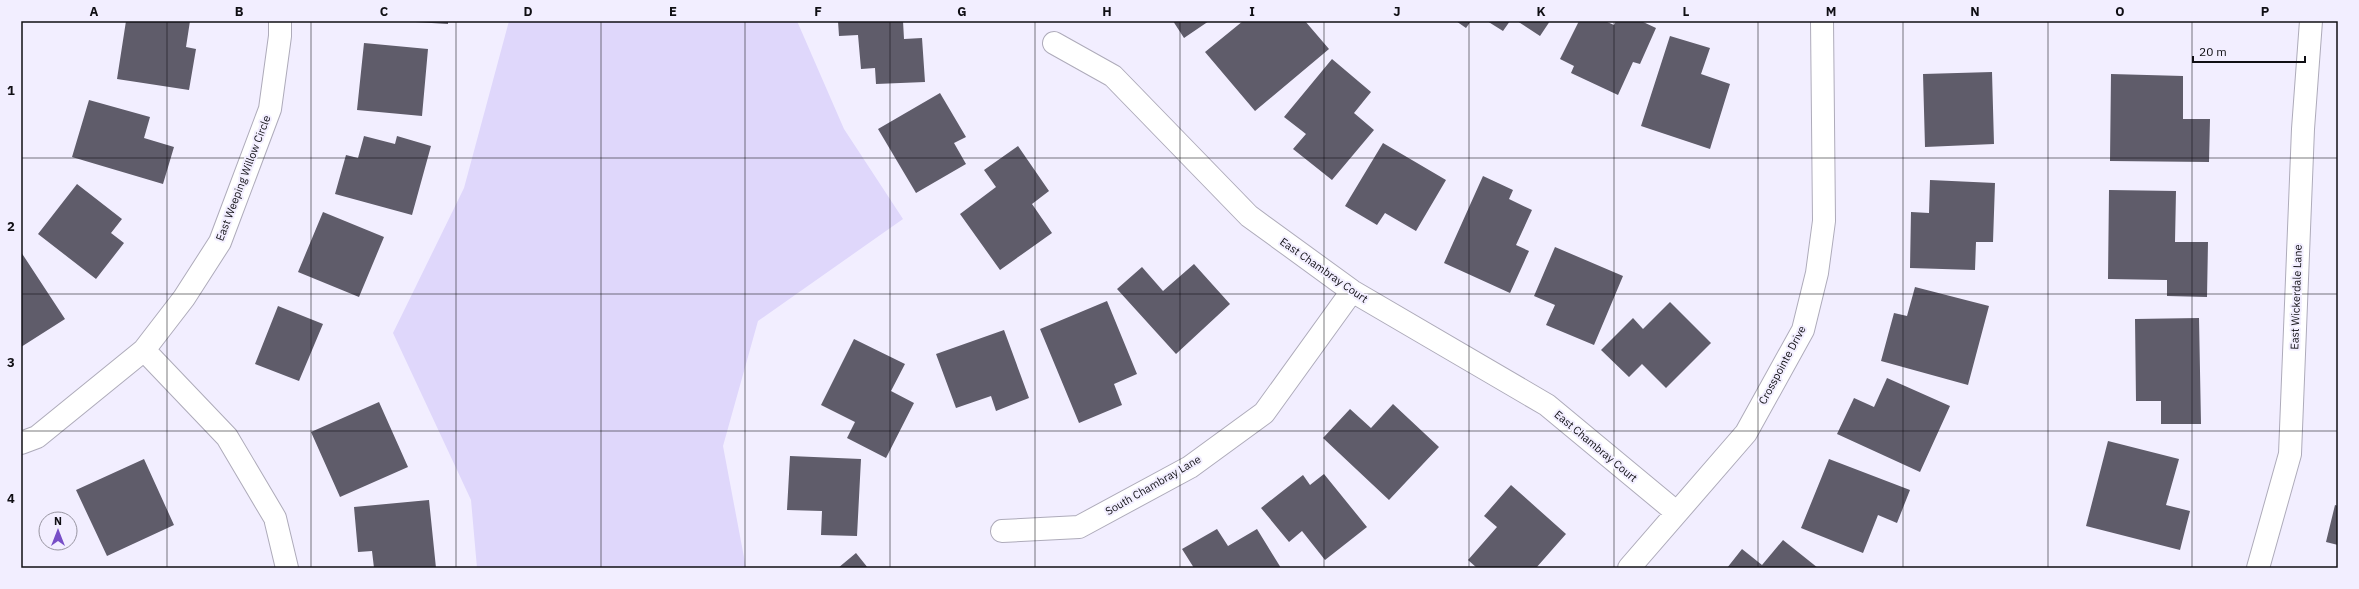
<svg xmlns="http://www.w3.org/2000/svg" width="2359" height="589" font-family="'IBM Plex Sans',sans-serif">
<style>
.green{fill:#dfd7fb}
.building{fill:#5f5c6a}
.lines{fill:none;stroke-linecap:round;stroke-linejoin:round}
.street-casing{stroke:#aeabba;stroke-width:24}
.street{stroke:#fff;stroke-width:22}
.grid{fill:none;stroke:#100f14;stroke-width:1;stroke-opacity:0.55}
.labels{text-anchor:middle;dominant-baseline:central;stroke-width:4;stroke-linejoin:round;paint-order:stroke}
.street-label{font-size:11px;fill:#100f14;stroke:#f2eeff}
.neatline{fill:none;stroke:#100f14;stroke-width:1.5}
.grid-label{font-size:13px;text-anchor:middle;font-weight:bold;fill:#100f14}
</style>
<rect width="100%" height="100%" fill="#f2eeff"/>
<!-- green -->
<path class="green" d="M 509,21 L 797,21 L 844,129 L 903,219 L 758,321 L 723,446 L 746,568 L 477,568 L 471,500 L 393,333 L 464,188 Z"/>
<!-- building -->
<path class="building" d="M 126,21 L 190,21 L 186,47 L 196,49 L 189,90 L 117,79 Z
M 399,21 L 448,21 L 448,24 Z
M 838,21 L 903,21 L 904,39 L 922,38 L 925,82 L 876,84 L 875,68 L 861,69 L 858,35 L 839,36 Z
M 1173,21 L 1209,21 L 1184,38 Z
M 1243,21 L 1305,21 L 1329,49 L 1255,111 L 1205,52 Z
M 1456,21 L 1471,21 L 1466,28 Z
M 1487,21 L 1510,21 L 1503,31 Z
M 1517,21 L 1550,21 L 1540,36 Z
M 1579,21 L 1605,21 L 1614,25 L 1616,21 L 1641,21 L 1656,28 L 1640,64 L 1633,62 L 1618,95 L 1571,73 L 1574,66 L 1560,59 Z
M 1670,36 L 1710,48 L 1701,74 L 1730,84 L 1710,149 L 1641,126 Z
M 364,43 L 428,49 L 422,116 L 357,110 Z
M 1332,59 L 1371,92 L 1354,113 L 1374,130 L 1332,180 L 1293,149 L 1306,134 L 1284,117 Z
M 1992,72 L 1994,144 L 1925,147 L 1923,74 Z
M 2111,74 L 2183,76 L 2183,119 L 2210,119 L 2209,162 L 2110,161 Z
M 940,93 L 966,137 L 954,143 L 966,164 L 916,193 L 878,129 Z
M 89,100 L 150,117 L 144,138 L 174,147 L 163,184 L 72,157 Z
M 364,136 L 395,144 L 397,136 L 431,146 L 412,215 L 335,194 L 346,155 L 358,158 Z
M 1383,143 L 1446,180 L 1416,231 L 1385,213 L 1377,225 L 1345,206 Z
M 1018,146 L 1049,191 L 1032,204 L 1052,233 L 1000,270 L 960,214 L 996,187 L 984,170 Z
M 1483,176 L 1513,190 L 1509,199 L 1532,210 L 1516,245 L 1529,251 L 1510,293 L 1444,263 Z
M 1930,180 L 1995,183 L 1993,242 L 1976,242 L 1975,270 L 1910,268 L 1911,212 L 1929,213 Z
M 77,184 L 122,219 L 111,233 L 124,243 L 96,279 L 38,234 Z
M 2109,190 L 2176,191 L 2175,242 L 2208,242 L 2207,297 L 2167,296 L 2167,280 L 2108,279 Z
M 323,212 L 384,237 L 359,297 L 298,272 Z
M 1555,247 L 1623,276 L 1594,345 L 1546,325 L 1555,305 L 1534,296 Z
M 21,252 L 65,319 L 21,347 Z
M 1194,264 L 1230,304 L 1176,354 L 1117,289 L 1142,267 L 1163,291 Z
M 1915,287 L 1989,306 L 1968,385 L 1881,361 L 1894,313 L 1907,316 Z
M 1107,301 L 1137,374 L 1114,384 L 1122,405 L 1079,423 L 1040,329 Z
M 1670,302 L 1711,343 L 1666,388 L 1642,364 L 1629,377 L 1601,350 L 1633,318 L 1643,329 Z
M 278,306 L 323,324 L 299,381 L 255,364 Z
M 2199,318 L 2201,424 L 2161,424 L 2161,401 L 2136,401 L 2135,319 Z
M 1004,330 L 1029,398 L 996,411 L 991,396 L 956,408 L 936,354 Z
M 854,339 L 905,364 L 891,391 L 914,403 L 886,458 L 847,438 L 855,422 L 821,405 Z
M 1887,378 L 1950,406 L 1920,472 L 1837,434 L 1854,398 L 1874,407 Z
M 379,402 L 408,467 L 340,497 L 311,432 Z
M 1393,404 L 1439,447 L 1389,500 L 1323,438 L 1350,409 L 1371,428 Z
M 2108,441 L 2179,459 L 2166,505 L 2190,511 L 2180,550 L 2086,526 Z
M 790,456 L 861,459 L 857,536 L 821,535 L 822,511 L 787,510 Z
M 144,459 L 174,525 L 107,556 L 76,490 Z
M 1829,459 L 1910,490 L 1897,523 L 1878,515 L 1863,553 L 1801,528 Z
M 1324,474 L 1367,527 L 1325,560 L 1302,531 L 1289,542 L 1261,508 L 1303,475 L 1310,485 Z
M 1511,485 L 1566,534 L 1536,568 L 1477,568 L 1468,560 L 1497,527 L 1484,516 Z
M 429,500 L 436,568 L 374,568 L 372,551 L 358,552 L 354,507 Z
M 2335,505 L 2338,506 L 2338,545 L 2326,542 Z
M 1217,529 L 1228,546 L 1257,529 L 1281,568 L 1194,568 L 1182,549 Z
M 1783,540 L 1818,568 L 1727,568 L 1742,549 L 1762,565 Z
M 856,553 L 868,568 L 838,568 Z"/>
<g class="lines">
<!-- street casing -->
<g class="street-casing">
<path id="street" d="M 1054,43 L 1113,76 L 1249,216 L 1352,291 L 1547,405 L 1676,512
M 144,350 L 227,437 L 275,518 L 287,568
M 21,443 L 37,437 L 144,350 L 184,298 L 220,242 L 270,109 L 280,36 L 280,21
M 1002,531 L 1079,527 L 1190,467 L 1264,413 L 1352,291
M 1629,568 L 1746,433 L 1803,330 L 1817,273 L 1824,221 L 1822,21
M 2258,568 L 2290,454 L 2303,129 L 2311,21"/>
</g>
<!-- street -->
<use href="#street" class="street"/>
</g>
<!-- grid -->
<path class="grid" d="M 167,21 L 167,568M 311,21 L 311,568M 456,21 L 456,568M 601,21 L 601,568M 745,21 L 745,568M 890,21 L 890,568M 1035,21 L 1035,568M 1180,21 L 1180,568M 1324,21 L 1324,568M 1469,21 L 1469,568M 1614,21 L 1614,568M 1758,21 L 1758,568M 1903,21 L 1903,568M 2048,21 L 2048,568M 2192,21 L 2192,568M 21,158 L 2338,158M 21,294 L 2338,294M 21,431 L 2338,431"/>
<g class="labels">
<!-- street labels -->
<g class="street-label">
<text transform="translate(243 178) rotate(-69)">East Weeping Willow Circle</text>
<text transform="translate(1324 270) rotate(35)">East Chambray Court</text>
<text transform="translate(2296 297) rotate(-88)">East Wickerdale Lane</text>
<text transform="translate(1782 365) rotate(-62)">Crosspointe Drive</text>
<text transform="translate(1596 446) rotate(40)">East Chambray Court</text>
<text transform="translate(1153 485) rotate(-30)">South Chambray Lane</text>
</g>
</g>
<!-- border -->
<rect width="2359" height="589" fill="none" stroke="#f2eeff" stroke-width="44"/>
<!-- north arrow -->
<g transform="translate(58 531)"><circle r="19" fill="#f2eeff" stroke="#9895a1"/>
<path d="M0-3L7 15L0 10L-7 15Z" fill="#774ec7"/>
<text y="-6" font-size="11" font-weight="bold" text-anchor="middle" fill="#100f14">N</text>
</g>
<!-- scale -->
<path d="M2193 56v6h112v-6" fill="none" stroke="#100f14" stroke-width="2"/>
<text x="2199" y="56" font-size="12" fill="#100f14" stroke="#f2eeff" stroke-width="3" paint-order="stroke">20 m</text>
<rect x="22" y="22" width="2315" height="545" class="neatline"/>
<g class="grid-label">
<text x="94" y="16">A</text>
<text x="239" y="16">B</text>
<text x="384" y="16">C</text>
<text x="528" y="16">D</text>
<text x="673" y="16">E</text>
<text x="818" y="16">F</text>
<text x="962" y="16">G</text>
<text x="1107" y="16">H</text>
<text x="1252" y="16">I</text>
<text x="1397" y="16">J</text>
<text x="1541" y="16">K</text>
<text x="1686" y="16">L</text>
<text x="1831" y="16">M</text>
<text x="1975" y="16">N</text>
<text x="2120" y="16">O</text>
<text x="2265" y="16">P</text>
<text x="11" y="95">1</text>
<text x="11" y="231">2</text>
<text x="11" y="367">3</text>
<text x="11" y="503">4</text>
</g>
</svg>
